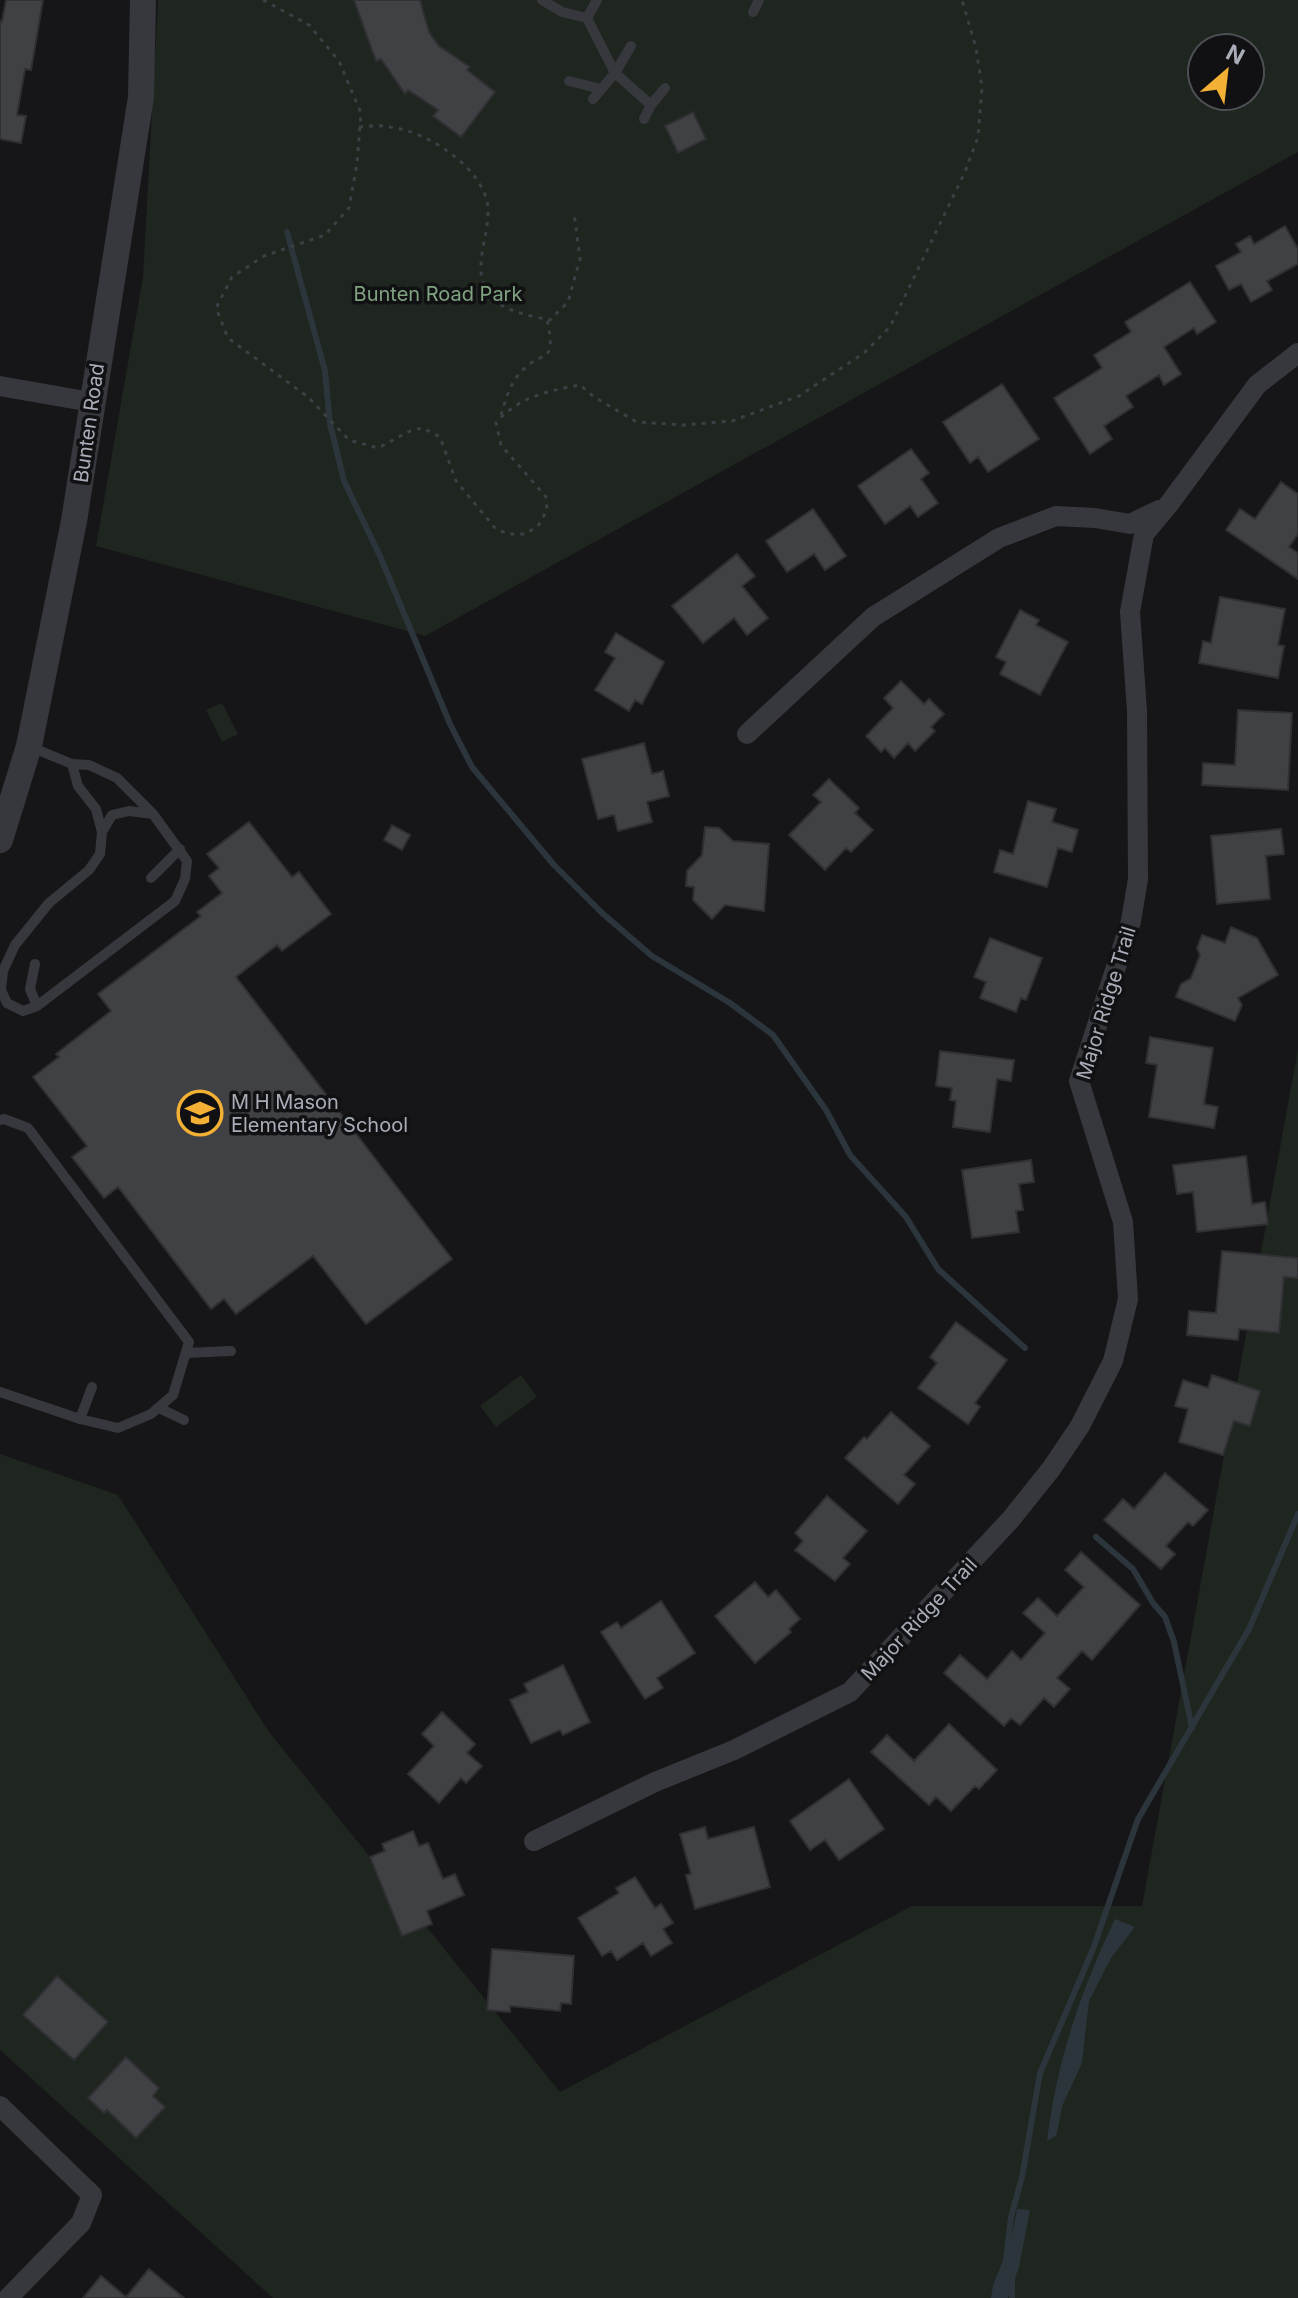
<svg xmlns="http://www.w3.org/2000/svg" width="1298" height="2298" font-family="Inter,sans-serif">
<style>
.green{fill:#1e261f;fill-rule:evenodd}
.water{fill:#2c353c}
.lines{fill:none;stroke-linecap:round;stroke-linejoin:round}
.stream{stroke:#2c353c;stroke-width:6}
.building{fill:#404145;stroke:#303034;stroke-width:2}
.path{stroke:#3d3f44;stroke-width:3;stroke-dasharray:4 6;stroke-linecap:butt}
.service{stroke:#37383d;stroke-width:10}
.minor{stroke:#37383d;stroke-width:20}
.tertiary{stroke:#37383d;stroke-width:26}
.labels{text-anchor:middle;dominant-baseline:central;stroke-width:7;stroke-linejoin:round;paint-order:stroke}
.park-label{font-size:20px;fill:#7fa381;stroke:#111113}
.street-label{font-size:20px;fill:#a8adb8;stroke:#111113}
.poi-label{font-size:20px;fill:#a8adb8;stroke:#111113;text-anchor:start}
</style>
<rect width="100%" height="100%" fill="#161618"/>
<!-- green -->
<path class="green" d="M 158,0 L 1298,0 L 1298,152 L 425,636 L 96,546 L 143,277 ZM 1202,48 L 1250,48 L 1250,96 L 1202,96 Z
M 222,703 L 238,734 L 222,742 L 206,710 Z
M 1298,1049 L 1298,2298 L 273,2298 L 0,2050 L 0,1454 L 118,1495 L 269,1732 L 560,2092 L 912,1906 L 1142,1906 Z
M 521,1375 L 537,1397 L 496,1427 L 480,1406 Z"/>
<!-- water -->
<path class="water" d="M 1115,1919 L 1135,1927 L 1111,1958 L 1089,2001 L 1082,2063 L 1063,2104 L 1056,2136 L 1047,2141 C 1056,2063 1081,1990 1115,1919 Z
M 1017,2209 L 1030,2210 L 1019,2267 L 1008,2298 L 991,2298 L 993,2285 L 1011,2241 Z"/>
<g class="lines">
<!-- stream -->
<path class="stream" d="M 287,232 L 325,371 L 330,424 L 344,481 L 380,556 L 450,724 L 472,767 L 554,865 L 602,913 L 652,956 L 730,1003 L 773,1035 L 826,1110 L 850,1155 L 906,1217 L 938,1269 L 1025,1348
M 1096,1537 L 1133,1569 L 1153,1603 L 1165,1617 L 1174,1642 L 1192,1728
M 1006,2260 L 1011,2217 L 1022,2177 L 1040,2073 L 1093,1949 L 1138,1819 L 1249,1629 L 1298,1514
M 1012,2278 L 1012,2298"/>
</g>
<!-- building -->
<path class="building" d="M 6,0 L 43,0 L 31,70 L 25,69 L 17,115 L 26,116 L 21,143 L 0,139 L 0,21 L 2,22 Z
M 354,0 L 420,0 L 429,32 L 439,46 L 470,67 L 467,70 L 495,92 L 461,137 L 433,116 L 438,110 L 408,90 L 405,94 L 381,59 L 376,61 Z
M 693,112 L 706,139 L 678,153 L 665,126 Z
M 1285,226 L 1298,249 L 1298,264 L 1267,281 L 1272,290 L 1251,302 L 1241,284 L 1229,290 L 1216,266 L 1241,252 L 1236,244 L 1250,236 L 1254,244 Z
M 1190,282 L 1216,322 L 1197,334 L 1194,328 L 1164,347 L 1181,374 L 1164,385 L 1159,375 L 1126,396 L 1133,407 L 1104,426 L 1112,439 L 1090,454 L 1054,398 L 1102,368 L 1094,355 L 1131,332 L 1125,322 Z
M 1002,384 L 1039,439 L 988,472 L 978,457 L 970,463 L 943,422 Z
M 911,449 L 929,473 L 921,479 L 938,503 L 918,517 L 910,506 L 885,524 L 858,486 Z
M 1281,482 L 1298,494 L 1298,534 L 1289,547 L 1298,553 L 1298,579 L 1226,530 L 1240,509 L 1255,519 Z
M 813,509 L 846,556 L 825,570 L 814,554 L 787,572 L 766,541 Z
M 737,554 L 755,576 L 742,586 L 768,618 L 747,635 L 734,618 L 703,643 L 672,606 Z
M 1220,597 L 1285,609 L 1278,645 L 1284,646 L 1278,678 L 1199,663 L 1203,641 L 1211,643 Z
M 1020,610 L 1039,620 L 1036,625 L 1068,642 L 1040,695 L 1000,674 L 1006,662 L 996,657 Z
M 616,633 L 664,662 L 642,704 L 635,700 L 629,711 L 595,690 L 615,658 L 605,652 Z
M 901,681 L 924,704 L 929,699 L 944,714 L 931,727 L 935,731 L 915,751 L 908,743 L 894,758 L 885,748 L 881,752 L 866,736 L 893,708 L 884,698 Z
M 1238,710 L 1292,713 L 1288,790 L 1202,785 L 1203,763 L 1235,765 Z
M 644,743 L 652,774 L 663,771 L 669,796 L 647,802 L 652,822 L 618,831 L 614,815 L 598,819 L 582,759 Z
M 829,779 L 859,808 L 855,813 L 873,830 L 851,852 L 846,848 L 825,870 L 789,835 L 821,802 L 813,795 Z
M 1028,801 L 1056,809 L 1052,822 L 1078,830 L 1072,852 L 1058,848 L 1047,887 L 994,872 L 1000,850 L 1013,854 Z
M 249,822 L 292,877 L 299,872 L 331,914 L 282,951 L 277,945 L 236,977 L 452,1259 L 366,1324 L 313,1256 L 236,1314 L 224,1299 L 211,1309 L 118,1187 L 104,1198 L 72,1157 L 87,1146 L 33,1077 L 59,1057 L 56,1054 L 111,1011 L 98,994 L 201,916 L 197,912 L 222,893 L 209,876 L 219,868 L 207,854 Z
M 392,825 L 410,835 L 402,850 L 384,840 Z
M 705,827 L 719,828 L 733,841 L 769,844 L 764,911 L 725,905 L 712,919 L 693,900 L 694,887 L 686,886 L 687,871 L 702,855 Z
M 1281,829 L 1284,854 L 1266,856 L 1270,899 L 1217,904 L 1211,836 Z
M 1231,927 L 1257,938 L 1278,975 L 1238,998 L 1242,1005 L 1235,1021 L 1176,997 L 1181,984 L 1191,978 L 1200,955 L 1197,948 L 1202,935 L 1225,943 Z
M 990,938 L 1042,958 L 1026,1000 L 1021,998 L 1016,1012 L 980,998 L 986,982 L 974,977 Z
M 1150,1037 L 1213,1048 L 1204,1104 L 1218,1107 L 1214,1128 L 1149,1117 L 1157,1065 L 1146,1063 Z
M 940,1051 L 1014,1060 L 1011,1081 L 997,1079 L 990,1132 L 953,1127 L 956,1101 L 950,1100 L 952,1088 L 936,1086 Z
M 1246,1156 L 1252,1204 L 1265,1202 L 1268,1224 L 1197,1232 L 1193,1192 L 1177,1194 L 1173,1165 Z
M 1031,1160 L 1034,1182 L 1019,1184 L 1023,1210 L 1016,1211 L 1019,1232 L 972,1238 L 962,1170 Z
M 1222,1251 L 1298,1258 L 1298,1278 L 1284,1277 L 1279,1333 L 1239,1329 L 1238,1340 L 1187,1335 L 1189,1311 L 1216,1313 Z
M 956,1322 L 1007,1360 L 975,1403 L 980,1407 L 968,1424 L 918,1388 L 937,1363 L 930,1357 Z
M 1212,1375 L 1260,1391 L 1250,1426 L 1234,1421 L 1223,1455 L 1179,1442 L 1188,1409 L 1175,1406 L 1183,1380 L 1208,1388 Z
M 891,1412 L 930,1446 L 904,1475 L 915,1484 L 898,1504 L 845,1458 L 864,1437 L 867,1439 Z
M 1165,1473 L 1208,1510 L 1193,1526 L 1188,1522 L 1166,1546 L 1175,1554 L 1161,1569 L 1104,1520 L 1123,1499 L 1134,1509 Z
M 827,1496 L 867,1531 L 843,1558 L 850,1564 L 835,1581 L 795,1550 L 803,1541 L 795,1533 Z
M 1081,1552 L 1140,1605 L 1092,1660 L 1082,1651 L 1057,1678 L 1070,1689 L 1054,1707 L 1044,1698 L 1020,1725 L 1011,1718 L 1004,1726 L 944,1673 L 960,1655 L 987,1679 L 1012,1651 L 1021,1660 L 1045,1633 L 1023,1613 L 1038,1598 L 1057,1616 L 1084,1587 L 1065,1570 Z
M 755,1582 L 768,1597 L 776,1590 L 800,1619 L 789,1629 L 791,1632 L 755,1663 L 715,1616 Z
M 661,1601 L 695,1653 L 657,1678 L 663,1688 L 645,1699 L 601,1632 L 617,1622 L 621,1628 Z
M 563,1665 L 590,1722 L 563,1735 L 560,1730 L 531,1743 L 510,1700 L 528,1692 L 524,1684 Z
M 442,1712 L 475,1744 L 467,1753 L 482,1766 L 466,1783 L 461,1778 L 439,1803 L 408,1774 L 434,1746 L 422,1734 Z
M 949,1724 L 997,1770 L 979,1789 L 975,1786 L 951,1811 L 936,1797 L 929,1805 L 871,1752 L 887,1735 L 914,1761 Z
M 849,1779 L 884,1829 L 839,1860 L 825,1840 L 810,1850 L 790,1821 Z
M 705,1827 L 708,1839 L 754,1827 L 770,1887 L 695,1909 L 686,1875 L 691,1874 L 680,1834 Z
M 413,1831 L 419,1846 L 428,1843 L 443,1879 L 455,1874 L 464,1895 L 427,1911 L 432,1924 L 402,1936 L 370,1857 L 385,1851 L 382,1844 Z
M 635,1877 L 655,1908 L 661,1904 L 673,1923 L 663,1929 L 672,1943 L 651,1956 L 643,1943 L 617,1960 L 611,1951 L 602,1956 L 578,1918 L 619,1893 L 616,1888 Z
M 492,1949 L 574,1956 L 571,2004 L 561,2003 L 560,2011 L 510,2006 L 510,2012 L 487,2010 Z
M 57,1976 L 108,2022 L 74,2060 L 23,2015 Z
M 126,2057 L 159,2088 L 153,2096 L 165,2107 L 136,2138 L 107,2110 L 104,2113 L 88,2098 Z
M 149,2269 L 184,2298 L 83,2298 L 101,2276 L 126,2297 Z"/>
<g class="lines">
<!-- path -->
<path class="path" d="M 263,0 L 309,25 L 339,61 L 361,113 L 357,164 L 349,208 L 325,235 L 264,256 L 232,277 L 216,308 L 228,338 L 308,397 L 349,440 L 378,448 L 412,430 L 423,428 L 440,437 L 456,481 L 496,529 L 509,534 L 525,534 L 538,526 L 547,510 L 546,497 L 501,445 L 496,423 C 516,398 550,390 580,385 L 594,397 L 637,422 L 683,425 L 732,421 L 799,396 L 864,353 L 890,327 L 965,172 L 978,137 L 982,87 L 976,48 L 962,0
M 359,127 C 370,126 380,125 390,127 C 427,131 486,169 488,209 C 489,233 476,260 483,283 C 492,310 526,315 550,320 L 568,302 L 580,259 L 574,213
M 501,415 C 505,401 510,384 520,373 C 543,347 557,368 547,319"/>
<!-- service -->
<path class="service" d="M 542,0 L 562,12 L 587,18 L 615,73 L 651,105 L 644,119
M 753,12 L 759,0
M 587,18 L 597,0
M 569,81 L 601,89
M 593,99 L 615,73 L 631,46
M 651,105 L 665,88
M 31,747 L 72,764 L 89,765 L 117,778 L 153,814 L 187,861 L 185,879 L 175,901 L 37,1006 L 23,1011 L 7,1003 L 1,990 L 3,971 L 15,945 L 49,903 L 89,870 L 100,854 L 102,832 L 96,809 L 78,786 L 72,764
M 102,832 L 112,815 L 129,811 L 153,814
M 151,878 L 180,849
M 35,964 L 30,989 L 37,1006
M 0,1120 L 4,1119 L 28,1128 L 189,1342 L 173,1395 L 151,1414 L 118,1428 L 80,1419 L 0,1392
M 186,1353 L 231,1351
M 159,1408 L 184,1420
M 80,1419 L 92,1387"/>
<!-- minor -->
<path class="minor" d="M 0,386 L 91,402
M 747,734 L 873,617 L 999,538 L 1056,516 L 1095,518 L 1130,524 L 1159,510
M 534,1841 L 655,1782 L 734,1750 L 850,1692 L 1011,1519 L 1051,1469 L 1080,1426 L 1113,1361 L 1128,1299 L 1123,1222 L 1079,1081 L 1131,921 L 1138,879 L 1137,711 L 1130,612 L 1144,534 L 1169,504 L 1257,385 L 1298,353
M 0,2106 L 92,2195 L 81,2223 L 8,2298"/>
<!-- tertiary -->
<path class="tertiary" d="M 0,840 L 29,746 L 74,521 L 141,97 L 143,0"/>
</g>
<!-- icons -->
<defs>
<g id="school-ring" transform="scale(2.3)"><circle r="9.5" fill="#111113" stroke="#f2b134" stroke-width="1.5"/><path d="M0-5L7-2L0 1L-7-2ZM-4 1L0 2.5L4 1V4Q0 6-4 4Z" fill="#f2b134"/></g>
</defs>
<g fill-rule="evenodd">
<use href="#school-ring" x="200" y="1113"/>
</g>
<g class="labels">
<!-- park labels -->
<g class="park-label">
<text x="438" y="294">Bunten Road Park</text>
</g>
<!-- street labels -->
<g class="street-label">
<text transform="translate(89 423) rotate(-82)">Bunten Road</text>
<text transform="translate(1106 1003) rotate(-73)">Major Ridge Trail</text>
<text transform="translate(919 1619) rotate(-47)">Major Ridge Trail</text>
</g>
<!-- poi labels -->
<g class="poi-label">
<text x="231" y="1102">M H Mason<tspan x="231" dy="23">Elementary School</tspan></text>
</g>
</g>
<!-- north arrow -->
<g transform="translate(1226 72) rotate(28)"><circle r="38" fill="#111113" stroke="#4d4f55" stroke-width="2"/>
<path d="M0-6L14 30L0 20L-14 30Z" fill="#f2b134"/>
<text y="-12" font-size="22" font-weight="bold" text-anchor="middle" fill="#a8adb8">N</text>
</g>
</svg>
